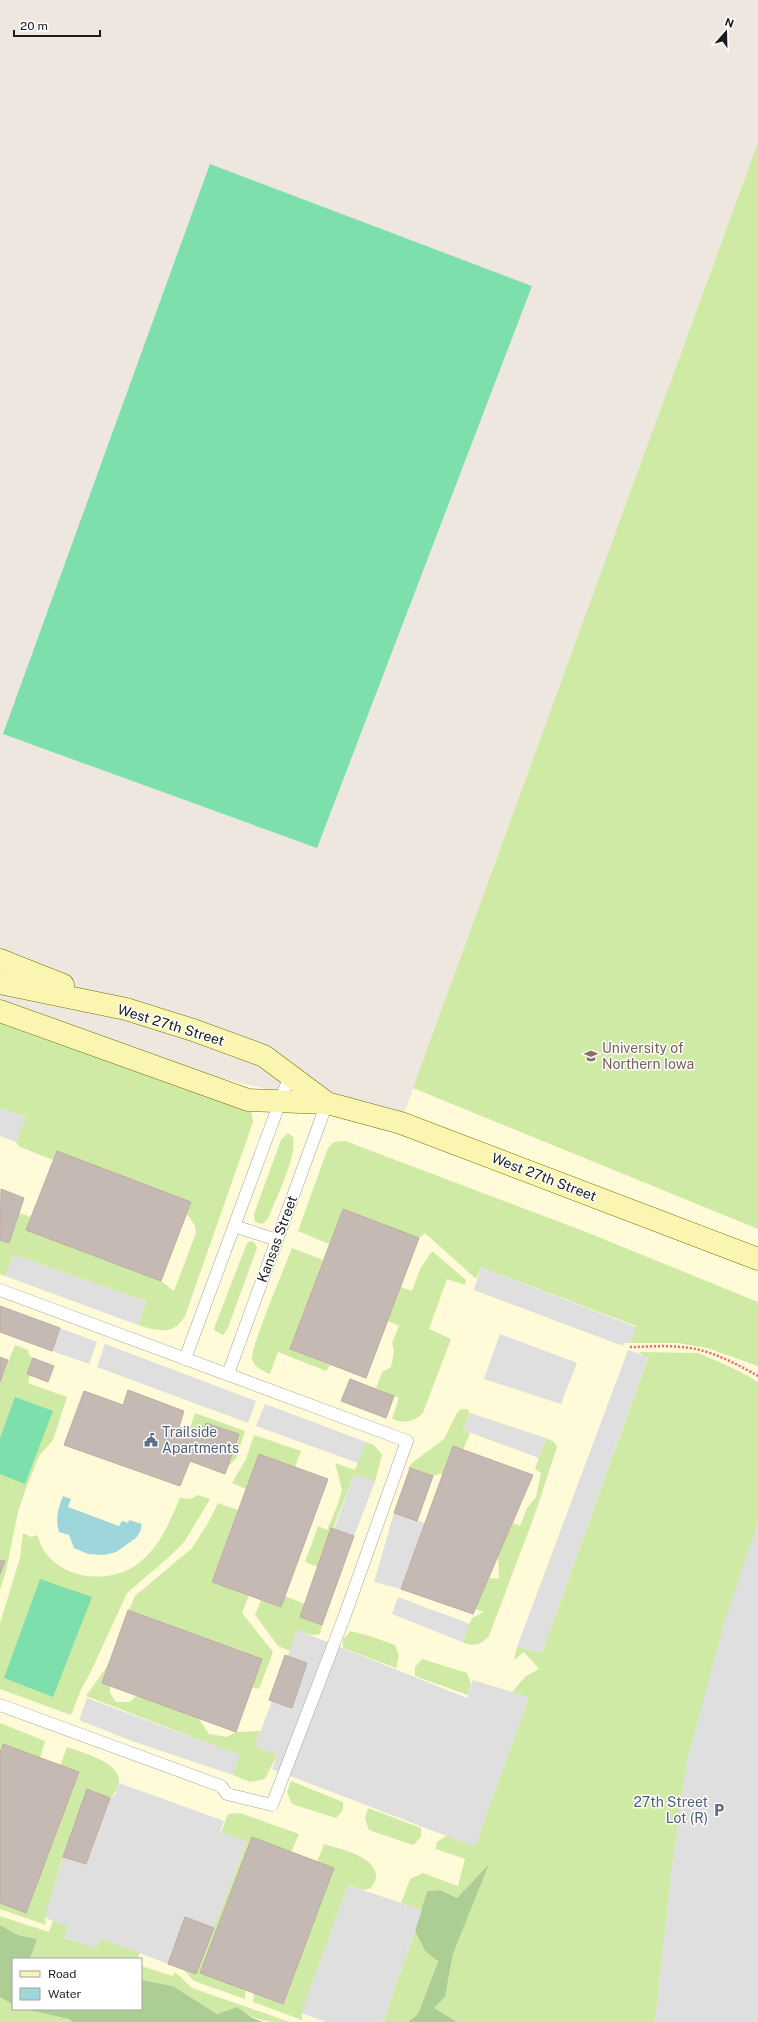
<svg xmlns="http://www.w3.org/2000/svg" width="758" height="2022" font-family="'Public Sans',sans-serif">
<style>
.education{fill:#fffad8;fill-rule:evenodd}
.grass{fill:#cfeaa4}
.forest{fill:#acce94}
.pitch{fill:#7cdfac}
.parking{fill:#dfdfdf}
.water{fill:#9fd6dc}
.building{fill:#c5b9b4;stroke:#bfaca3}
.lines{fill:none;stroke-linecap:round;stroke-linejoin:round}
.lane-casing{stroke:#a2a2a2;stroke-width:13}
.secondary-casing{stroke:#727002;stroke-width:23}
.path{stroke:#fc6266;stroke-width:2.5;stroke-dasharray:2 2;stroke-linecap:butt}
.lane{stroke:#fff;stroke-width:12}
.secondary{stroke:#faf5b1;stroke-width:22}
.labels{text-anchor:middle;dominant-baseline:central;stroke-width:3;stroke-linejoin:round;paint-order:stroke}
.street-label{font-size:14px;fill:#1b1b1b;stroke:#fff}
.education-label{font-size:14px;fill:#785e54;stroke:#fff;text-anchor:start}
.service-label{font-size:14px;fill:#4e5e75;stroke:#fff;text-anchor:start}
</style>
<rect width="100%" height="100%" fill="#ede7e0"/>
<!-- education -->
<path class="education" d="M 758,142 L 758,2022 L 0,2022 L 0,1024 L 401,1122 ZM 13,1959 L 141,1959 L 141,2009 L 13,2009 Z"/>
<!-- grass -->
<path class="grass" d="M 758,142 L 758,1229 L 413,1088 Z
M 0,1017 L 243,1106 L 251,1111 L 253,1122 L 185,1316 C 174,1336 156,1331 138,1325 L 146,1301 L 14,1255 L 5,1276 L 0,1274 L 0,1240 L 8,1243 L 19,1213 L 31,1217 L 27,1230 L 161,1281 L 174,1291 L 196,1233 L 195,1226 L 187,1214 L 191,1202 L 57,1151 L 53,1160 L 20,1147 L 16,1142 L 26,1117 L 0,1108 Z
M 288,1133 L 293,1137 C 298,1155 275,1200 268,1219 L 262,1224 L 255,1222 L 254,1214 L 281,1140 Z
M 345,1141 L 581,1230 L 758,1302 L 758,1366 L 707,1348 L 678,1343 L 630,1343 L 636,1326 L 481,1267 L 476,1279 L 425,1233 L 419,1238 L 342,1211 L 329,1244 L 298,1231 L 328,1148 L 334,1142 Z
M 251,1241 L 255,1243 L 257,1248 L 227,1330 L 223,1335 L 214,1330 L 215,1326 L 247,1243 Z
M 292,1248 L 323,1260 L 290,1349 L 330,1365 L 326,1371 L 278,1352 L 270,1374 C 263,1371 254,1367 252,1359 C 250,1349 286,1264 292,1248 Z
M 432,1251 L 466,1280 L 465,1285 L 447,1279 L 429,1329 L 451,1339 L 423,1413 C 413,1422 405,1424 392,1419 L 399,1398 L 376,1388 L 382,1372 L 391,1367 L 394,1351 L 392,1343 L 399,1326 L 388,1321 L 401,1287 L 412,1291 L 420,1269 Z
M 15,1345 L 28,1350 L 29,1355 L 33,1358 L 27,1374 L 30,1375 L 28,1383 L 67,1397 L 53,1440 L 39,1456 L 25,1491 L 18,1512 L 6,1571 L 0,1590 L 0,1574 L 4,1561 L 0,1560 L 0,1382 Z
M 638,1352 L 699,1353 L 739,1371 L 758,1382 L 758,1522 L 687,1761 L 673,1859 L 655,2022 L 457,2022 L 433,2008 L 445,1997 L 453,1954 L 488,1865 L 457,1898 L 440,1890 L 427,1891 L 422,1910 L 401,1903 L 410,1879 L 423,1873 L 458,1886 L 465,1859 L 436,1849 L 437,1842 L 446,1836 L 475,1846 L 529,1697 L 512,1692 L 526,1676 L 539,1669 L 524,1652 L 514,1660 L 517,1647 L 542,1653 L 648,1358 Z
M 461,1409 L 467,1409 L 470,1413 L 463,1430 L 470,1433 L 463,1450 L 453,1446 L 443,1473 L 433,1476 L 408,1468 L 412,1463 L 444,1439 L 457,1413 Z
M 195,1413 L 245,1431 L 236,1459 L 227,1467 L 206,1423 L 202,1436 L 189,1431 Z
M 254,1435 L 301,1451 L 295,1467 L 259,1454 L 246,1489 L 232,1483 L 246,1459 Z
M 546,1438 L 554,1442 L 557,1447 L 535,1514 L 489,1636 C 481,1645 474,1647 462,1642 L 472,1618 L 484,1612 L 475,1609 L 489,1578 L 499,1579 L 498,1557 L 513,1523 L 520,1526 L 527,1508 L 536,1497 L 541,1473 L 535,1469 Z
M 366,1442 L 374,1445 L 382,1455 L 375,1482 L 354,1474 L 318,1567 L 305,1562 L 318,1526 L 327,1530 L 338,1504 L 342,1490 L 335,1463 L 355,1470 Z
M 197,1495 L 210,1499 L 185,1541 L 169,1557 L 127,1593 L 92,1669 L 80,1692 L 71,1715 L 0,1689 L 0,1623 L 20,1558 L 23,1533 L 31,1537 L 37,1535 C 39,1539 40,1545 43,1549 C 62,1581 113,1585 140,1562 C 161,1545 170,1521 180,1498 L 191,1499 Z
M 218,1503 L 238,1510 L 212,1581 L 249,1595 L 242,1613 L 273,1652 L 259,1689 L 252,1687 L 262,1659 L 129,1610 L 135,1596 L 192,1548 L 208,1523 Z
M 285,1596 L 305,1604 L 300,1617 L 322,1625 L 320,1634 C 313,1637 305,1633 297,1630 L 290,1651 L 278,1646 L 255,1615 L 261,1600 L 280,1607 Z
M 351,1631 L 370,1636 L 395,1645 L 399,1656 L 396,1668 L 343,1648 L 343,1639 Z
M 422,1659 L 467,1673 L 471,1684 L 468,1695 L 415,1676 L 415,1667 Z
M 110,1662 L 110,1693 L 116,1702 L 130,1702 L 137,1695 L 198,1718 L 209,1734 L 227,1737 L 236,1732 L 261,1731 L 255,1746 L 277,1755 L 265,1779 L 250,1782 L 233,1775 L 239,1755 L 86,1696 Z
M 0,1723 L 45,1741 L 40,1758 L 3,1745 L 0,1753 Z
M 67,1747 C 81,1752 126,1764 118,1785 C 116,1791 115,1794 110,1798 L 88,1789 L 63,1857 L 45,1918 L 46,1925 L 0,1909 L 0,1903 L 26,1913 L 79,1773 L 60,1766 Z
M 291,1781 L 343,1802 L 343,1810 L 336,1818 L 292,1804 L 287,1792 Z
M 368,1808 L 421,1828 L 421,1837 L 413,1845 L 369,1830 L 365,1819 Z
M 240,1813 L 299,1834 L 291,1852 L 252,1837 L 245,1999 L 194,1981 L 184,1970 L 196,1974 L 247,1842 L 221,1832 L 228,1814 Z
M 324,1844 C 339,1849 377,1856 376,1877 C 376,1880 373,1885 371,1888 L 364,1890 L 348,1885 L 302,2012 L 302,2020 L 253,2002 L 254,1993 L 283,2004 L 334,1869 L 317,1862 Z
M 0,1916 L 49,1932 L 53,1921 L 68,1926 L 65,1938 L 96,1948 L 100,1938 L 140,1953 L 137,1959 L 30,1959 L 37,1939 L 18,1935 L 0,1925 Z
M 415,1931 L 425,1951 L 438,1960 L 418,2014 L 408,2022 L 383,2022 Z
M 141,1966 L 173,1976 L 175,1972 L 192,1988 L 290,2022 C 264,2022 259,2022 237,2007 L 217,2014 L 173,1986 L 141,1980 Z
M 0,1997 L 13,2005 L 13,2009 L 25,2009 L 68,2019 L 73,2022 L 0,2022 Z"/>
<!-- forest -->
<path class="forest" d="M 489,1864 L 453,1954 L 445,1997 L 434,2008 L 457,2022 L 408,2022 L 418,2014 L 438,1961 L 425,1951 L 415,1931 L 427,1891 L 440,1890 L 457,1898 Z
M 0,1925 L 18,1935 L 37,1939 L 30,1959 L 13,1959 L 13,2005 L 0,1997 Z
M 141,1980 L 173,1986 L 217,2014 L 237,2007 L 253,2018 L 263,2022 L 73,2022 L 68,2019 L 25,2009 L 141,2009 Z"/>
<!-- pitch -->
<path class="pitch" d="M 210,164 L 532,286 L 317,848 L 3,734 Z
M 15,1397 L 53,1411 L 25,1484 L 0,1474 L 0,1438 Z
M 40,1579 L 92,1597 L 53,1697 L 4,1678 Z"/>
<!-- parking -->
<path class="parking" d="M 0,1108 L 26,1117 L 16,1142 L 0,1136 Z
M 14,1255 L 146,1301 L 138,1325 L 5,1276 Z
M 481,1267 L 636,1327 L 630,1343 L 624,1343 L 623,1346 L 474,1290 Z
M 60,1328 L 97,1342 L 89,1364 L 52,1351 Z
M 500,1334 L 577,1363 L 561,1404 L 484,1379 Z
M 105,1344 L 256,1401 L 248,1423 L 97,1367 Z
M 628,1350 L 648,1357 L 542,1653 L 517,1647 Z
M 265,1404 L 366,1442 L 358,1463 L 256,1426 Z
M 470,1413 L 546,1438 L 539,1458 L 463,1430 Z
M 354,1474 L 375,1482 L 354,1536 L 334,1529 Z
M 394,1513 L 425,1523 L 401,1589 L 374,1582 Z
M 758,1522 L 758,2022 L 655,2022 L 673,1859 L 687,1761 L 723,1627 Z
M 398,1597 L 470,1624 L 462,1642 L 392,1614 Z
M 297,1630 L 467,1698 L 473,1680 L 529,1697 L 475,1847 L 272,1769 L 277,1755 L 255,1746 L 272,1701 L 292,1708 L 307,1663 L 288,1656 Z
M 87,1698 L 240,1755 L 233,1775 L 132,1741 L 79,1720 Z
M 119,1783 L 224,1821 L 220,1831 L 247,1842 L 214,1928 L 168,1964 L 100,1938 L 96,1949 L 64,1937 L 68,1926 L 45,1918 L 63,1857 L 86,1864 L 110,1798 L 115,1795 Z
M 348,1885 L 422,1910 L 383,2022 L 326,2022 L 301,2013 Z"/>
<!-- water -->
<path class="water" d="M 63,1496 L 71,1499 L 68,1507 L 119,1526 L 122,1521 L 128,1523 L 129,1520 L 142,1524 L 140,1532 L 136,1538 L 116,1552 L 104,1555 L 88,1554 L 74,1548 L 69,1535 L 59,1532 C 55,1519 58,1509 63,1496 Z"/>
<!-- building -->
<path class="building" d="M 57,1151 L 191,1202 L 161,1281 L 26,1230 Z
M 1,1189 L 24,1198 L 9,1243 L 0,1240 Z
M 343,1209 L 419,1238 L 366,1378 L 290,1349 Z
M 0,1306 L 60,1328 L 52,1351 L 0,1332 Z
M 0,1357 L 8,1360 L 0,1382 Z
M 33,1358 L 54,1366 L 48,1382 L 27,1374 Z
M 350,1379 L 394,1396 L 386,1418 L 341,1401 Z
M 128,1390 L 184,1411 L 179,1427 L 202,1436 L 206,1423 L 239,1434 L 225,1474 L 190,1461 L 180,1486 L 64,1445 L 84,1391 L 123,1405 Z
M 453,1446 L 533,1475 L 473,1614 L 401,1589 Z
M 259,1454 L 328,1479 L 281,1607 L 212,1582 Z
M 410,1468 L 433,1476 L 417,1521 L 394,1513 Z
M 331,1528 L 354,1536 L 322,1625 L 300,1617 Z
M 0,1560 L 5,1561 L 0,1574 Z
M 128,1610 L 262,1659 L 236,1732 L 102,1683 Z
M 285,1655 L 307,1663 L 292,1708 L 269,1700 Z
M 3,1744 L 79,1772 L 26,1913 L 0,1903 L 0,1753 Z
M 87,1789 L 110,1798 L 86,1864 L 63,1857 Z
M 252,1837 L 334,1868 L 283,2004 L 200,1973 Z
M 185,1917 L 214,1928 L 196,1974 L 168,1964 Z"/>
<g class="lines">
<!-- lane casing -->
<g class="lane-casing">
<path id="lane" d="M 234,1226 L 277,1240
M 0,1290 L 407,1441 L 345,1615 L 272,1805 L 227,1794 L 221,1786 L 0,1705
M 185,1359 L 290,1075
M 228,1374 L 327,1103"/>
</g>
<!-- secondary casing -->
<g class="secondary-casing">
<path id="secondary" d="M 0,960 L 63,985
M 0,983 L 126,1009 L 193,1030 L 264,1056 L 327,1103
M 0,1011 L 248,1100 L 327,1103 L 401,1123 L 758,1259"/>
</g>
<!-- path -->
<path class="path" d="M 630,1347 C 646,1347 663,1345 680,1347 C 707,1348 735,1363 758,1376"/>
<!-- lane -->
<use href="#lane" class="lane"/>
<!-- secondary -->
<use href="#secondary" class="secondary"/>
</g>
<!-- icons -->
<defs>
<g id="university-bare" transform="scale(1.08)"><path d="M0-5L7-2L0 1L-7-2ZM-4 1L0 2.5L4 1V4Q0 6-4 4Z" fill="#8d6e63" stroke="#fff" stroke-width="2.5" paint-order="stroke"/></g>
<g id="civic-bare" transform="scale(1.08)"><path d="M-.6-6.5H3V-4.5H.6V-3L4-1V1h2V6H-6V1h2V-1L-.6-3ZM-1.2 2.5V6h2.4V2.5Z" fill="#5c6f8a" stroke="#fff" stroke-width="2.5" paint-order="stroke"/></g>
<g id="parking-bare" transform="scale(1.08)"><path d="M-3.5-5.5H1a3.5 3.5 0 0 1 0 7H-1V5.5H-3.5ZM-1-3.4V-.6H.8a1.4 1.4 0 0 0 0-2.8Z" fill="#5c6f8a" stroke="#fff" stroke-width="2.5" paint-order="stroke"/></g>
</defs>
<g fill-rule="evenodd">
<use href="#university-bare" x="591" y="1056"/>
<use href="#civic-bare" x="151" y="1440"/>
<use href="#parking-bare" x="719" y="1810"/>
</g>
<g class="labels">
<!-- street labels -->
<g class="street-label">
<text transform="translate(171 1025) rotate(17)">West 27th Street</text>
<text transform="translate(544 1177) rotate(21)">West 27th Street</text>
<text transform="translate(277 1239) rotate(-70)">Kansas Street</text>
</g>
<!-- education labels -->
<g class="education-label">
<text x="602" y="1048">University of<tspan x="602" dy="16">Northern Iowa</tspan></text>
</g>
<!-- service labels -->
<g class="service-label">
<text x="162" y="1432">Trailside<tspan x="162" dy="16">Apartments</tspan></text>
<text x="708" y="1802" text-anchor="end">27th Street<tspan x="708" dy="16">Lot (R)</tspan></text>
</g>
</g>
<!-- legend -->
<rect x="12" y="1958" width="130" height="52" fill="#ffffff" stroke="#a4a4a4"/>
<rect x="20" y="1971" width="20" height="6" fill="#faf5b1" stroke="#a4a4a4"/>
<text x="48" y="1978" font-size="12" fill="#1b1b1b">Road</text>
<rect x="20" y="1988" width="20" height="12" fill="#9fd6dc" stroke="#a4a4a4"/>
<text x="48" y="1998" font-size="12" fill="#1b1b1b">Water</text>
<!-- north arrow -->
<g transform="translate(726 32) rotate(20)" stroke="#ffffff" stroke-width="3" paint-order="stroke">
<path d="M0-3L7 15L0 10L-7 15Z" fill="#1b1b1b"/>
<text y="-6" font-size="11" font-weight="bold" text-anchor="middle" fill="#1b1b1b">N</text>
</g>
<!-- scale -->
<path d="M14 30v6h86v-6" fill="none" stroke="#1b1b1b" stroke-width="2"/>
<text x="20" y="30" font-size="12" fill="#1b1b1b" stroke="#ffffff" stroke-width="3" paint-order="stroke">20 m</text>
</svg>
